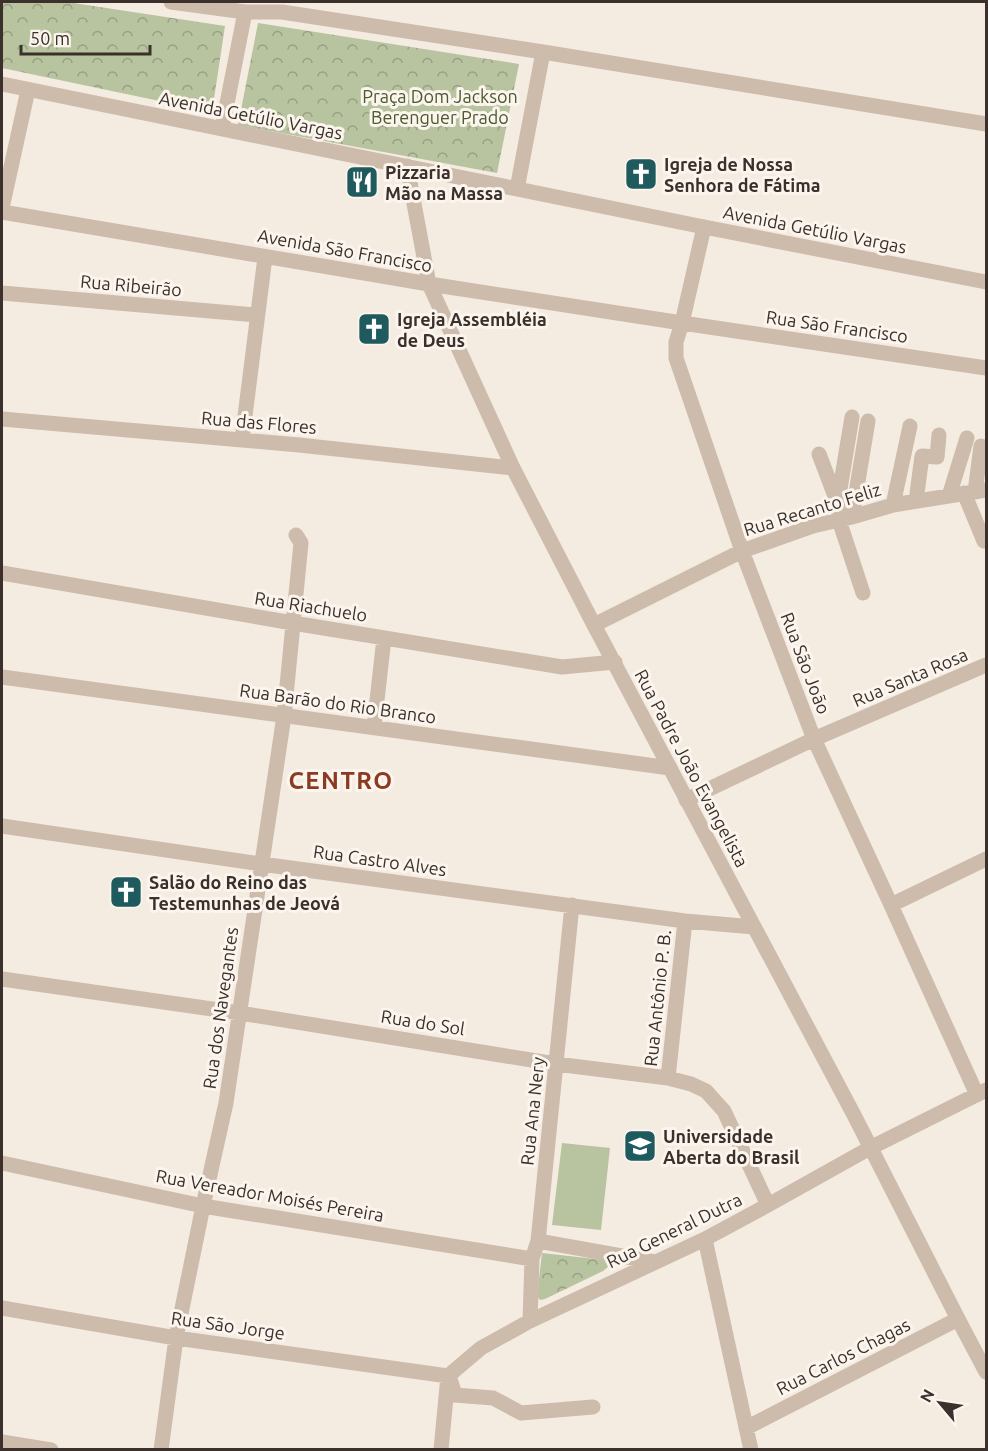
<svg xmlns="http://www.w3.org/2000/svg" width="988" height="1451" font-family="Ubuntu,sans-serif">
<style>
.grass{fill:#b8c4a0}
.forest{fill:url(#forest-crowns)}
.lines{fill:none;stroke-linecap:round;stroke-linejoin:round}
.minor{stroke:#cdbbac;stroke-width:15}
.tertiary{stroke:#cdbbac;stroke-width:15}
.labels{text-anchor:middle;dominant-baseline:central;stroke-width:6;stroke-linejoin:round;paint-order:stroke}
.park-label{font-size:18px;fill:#4a5a2e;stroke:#fbf5ee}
.street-label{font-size:18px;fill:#3b302b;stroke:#fbf5ee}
.poi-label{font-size:18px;font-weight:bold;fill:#3b302b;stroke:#fbf5ee;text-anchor:start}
.district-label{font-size:24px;font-weight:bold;letter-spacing:1.5px;fill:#8c3b22;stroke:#fbf5ee}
</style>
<defs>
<pattern id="forest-crowns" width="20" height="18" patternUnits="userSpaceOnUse" patternTransform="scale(1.5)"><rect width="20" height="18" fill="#b8c4a0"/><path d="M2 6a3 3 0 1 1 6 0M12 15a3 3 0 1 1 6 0" fill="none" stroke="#97a083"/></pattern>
</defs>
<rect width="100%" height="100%" fill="#f4ebe1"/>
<!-- grass -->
<path class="grass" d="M 562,1143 L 610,1148 L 601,1230 L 552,1225 Z"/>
<!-- forest -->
<path class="forest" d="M 2,2 L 67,2 L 225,26 L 212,112 L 2,68 Z
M 258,23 L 519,64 L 497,173 L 238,125 Z
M 542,1253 L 605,1260 L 609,1266 L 603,1271 L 545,1299 L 540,1300 L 537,1296 Z"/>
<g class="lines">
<!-- minor -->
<path class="minor" d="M 2,208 L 28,90
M 2,293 L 257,315
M 682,323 L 986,368
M 2,419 L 299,445 L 513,468
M 242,440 L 265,257
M 819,454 L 838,504 L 839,520 L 863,593
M 975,492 L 981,446
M 964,493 L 984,541
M 949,496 L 967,438
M 838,501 L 852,417
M 916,501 L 922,456 L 937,457 L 939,435
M 893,505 L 910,426
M 852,517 L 868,421
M 2,573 L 293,623 L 562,667 L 615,662
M 594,625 L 742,551 L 813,526 L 852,517 L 893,505 L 986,490
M 2,677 L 670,768
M 374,727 L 384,638
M 686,800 L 814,739 L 986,665
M 2,826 L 261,864 L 685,921 L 754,927
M 891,905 L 986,859
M 2,979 L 240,1013 L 556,1064 L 668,1078 L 691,1084 L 706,1091 L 724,1111 L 768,1205
M 668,1078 L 685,921
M 977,1095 L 891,905 L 814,739 L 742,551 L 676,358 L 676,342 L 682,323 L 704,227 L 986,282
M 2,1163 L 203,1206 L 532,1259
M 705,1239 L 751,1450
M 538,1241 L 655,1262
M 2,1308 L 176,1338 L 448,1376
M 530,1321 L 532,1259 L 538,1241 L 572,905
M 450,1379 L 455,1395 L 493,1398 L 521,1413 L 593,1407
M 746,1428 L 958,1319
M 2,1442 L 51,1450
M 161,1450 L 176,1338 L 203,1206 L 226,1103 L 284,716 L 301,543 L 296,535
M 441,1450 L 448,1376 L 481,1348 L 530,1321 L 705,1239 L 768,1205 L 870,1148 L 986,1090"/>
<!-- tertiary -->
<path class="tertiary" d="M 171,2 L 245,12 L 282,12 L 543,52 L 986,124
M 2,84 L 704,227
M 222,129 L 245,12
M 407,166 L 429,284 L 513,468 L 594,625 L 854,1115 L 958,1319 L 986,1372
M 517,189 L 543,52
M 2,212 L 429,284 L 682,323"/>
</g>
<!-- icons -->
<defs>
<g id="church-square" transform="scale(1.725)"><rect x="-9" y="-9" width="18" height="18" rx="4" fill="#1f5a5e" stroke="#fbf5ee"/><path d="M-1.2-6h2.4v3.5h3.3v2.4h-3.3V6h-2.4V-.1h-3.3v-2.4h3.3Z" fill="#fff"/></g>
<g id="restaurant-square" transform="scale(1.725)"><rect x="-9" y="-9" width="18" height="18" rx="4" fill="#1f5a5e" stroke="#fbf5ee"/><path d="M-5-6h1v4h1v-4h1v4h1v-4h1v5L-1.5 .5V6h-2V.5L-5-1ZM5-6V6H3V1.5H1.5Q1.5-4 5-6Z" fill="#fff"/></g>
<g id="university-square" transform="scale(1.725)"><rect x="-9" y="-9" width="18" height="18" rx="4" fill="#1f5a5e" stroke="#fbf5ee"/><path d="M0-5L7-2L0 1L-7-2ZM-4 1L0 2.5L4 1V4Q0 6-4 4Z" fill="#fff"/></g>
</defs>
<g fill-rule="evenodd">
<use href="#church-square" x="641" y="174"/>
<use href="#restaurant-square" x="362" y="182"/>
<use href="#church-square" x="374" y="329"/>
<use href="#church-square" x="126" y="892"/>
<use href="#university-square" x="640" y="1146"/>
</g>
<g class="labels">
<!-- park labels -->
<g class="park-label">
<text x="440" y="96">Praça Dom Jackson<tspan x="440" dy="21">Berenguer Prado</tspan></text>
</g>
<!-- street labels -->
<g class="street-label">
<text transform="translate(251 115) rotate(11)">Avenida Getúlio Vargas</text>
<text transform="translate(815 229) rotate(11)">Avenida Getúlio Vargas</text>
<text transform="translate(345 250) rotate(10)">Avenida São Francisco</text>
<text transform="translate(131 285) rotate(5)">Rua Ribeirão</text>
<text transform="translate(837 326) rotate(8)">Rua São Francisco</text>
<text transform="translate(259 422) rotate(5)">Rua das Flores</text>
<text transform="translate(812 509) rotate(-17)">Rua Recanto Feliz</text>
<text transform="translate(311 606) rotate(9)">Rua Riachuelo</text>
<text transform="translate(806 663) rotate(69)">Rua São João</text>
<text transform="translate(910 677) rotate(-23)">Rua Santa Rosa</text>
<text transform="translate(338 703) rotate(8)">Rua Barão do Rio Branco</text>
<text transform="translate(692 768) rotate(62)">Rua Padre João Evangelista</text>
<text transform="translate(380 860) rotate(8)">Rua Castro Alves</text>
<text transform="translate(657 998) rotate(-84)">Rua Antônio P. B.</text>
<text transform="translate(220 1008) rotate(-82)">Rua dos Navegantes</text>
<text transform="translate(423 1022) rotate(9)">Rua do Sol</text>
<text transform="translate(532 1111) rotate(-84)">Rua Ana Nery</text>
<text transform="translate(270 1195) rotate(10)">Rua Vereador Moisés Pereira</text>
<text transform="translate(674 1230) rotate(-26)">Rua General Dutra</text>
<text transform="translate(228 1325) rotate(8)">Rua São Jorge</text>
<text transform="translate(843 1356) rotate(-27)">Rua Carlos Chagas</text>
</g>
<!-- poi labels -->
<g class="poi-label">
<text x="664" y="164">Igreja de Nossa<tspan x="664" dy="21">Senhora de Fátima</tspan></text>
<text x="385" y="172">Pizzaria<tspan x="385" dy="21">Mão na Massa</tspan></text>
<text x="397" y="319">Igreja Assembléia<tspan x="397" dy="21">de Deus</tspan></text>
<text x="149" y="882">Salão do Reino das<tspan x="149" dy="21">Testemunhas de Jeová</tspan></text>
<text x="663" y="1136">Universidade<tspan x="663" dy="21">Aberta do Brasil</tspan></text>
</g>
<!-- district labels -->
<g class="district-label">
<text x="341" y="780">CENTRO</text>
</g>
</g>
<!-- border -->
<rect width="988" height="1451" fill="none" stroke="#3b302b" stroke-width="6"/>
<!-- north arrow -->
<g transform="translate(940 1403) rotate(299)" stroke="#fbf5ee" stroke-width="4.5" paint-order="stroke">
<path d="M0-4.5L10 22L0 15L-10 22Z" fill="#3b302b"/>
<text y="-9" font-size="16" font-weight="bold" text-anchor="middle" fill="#3b302b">N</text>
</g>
<!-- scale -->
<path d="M21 45v9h129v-9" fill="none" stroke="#3b302b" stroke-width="3"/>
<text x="30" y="45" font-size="18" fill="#3b302b" stroke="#fbf5ee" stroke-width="4.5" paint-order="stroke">50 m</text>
</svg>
